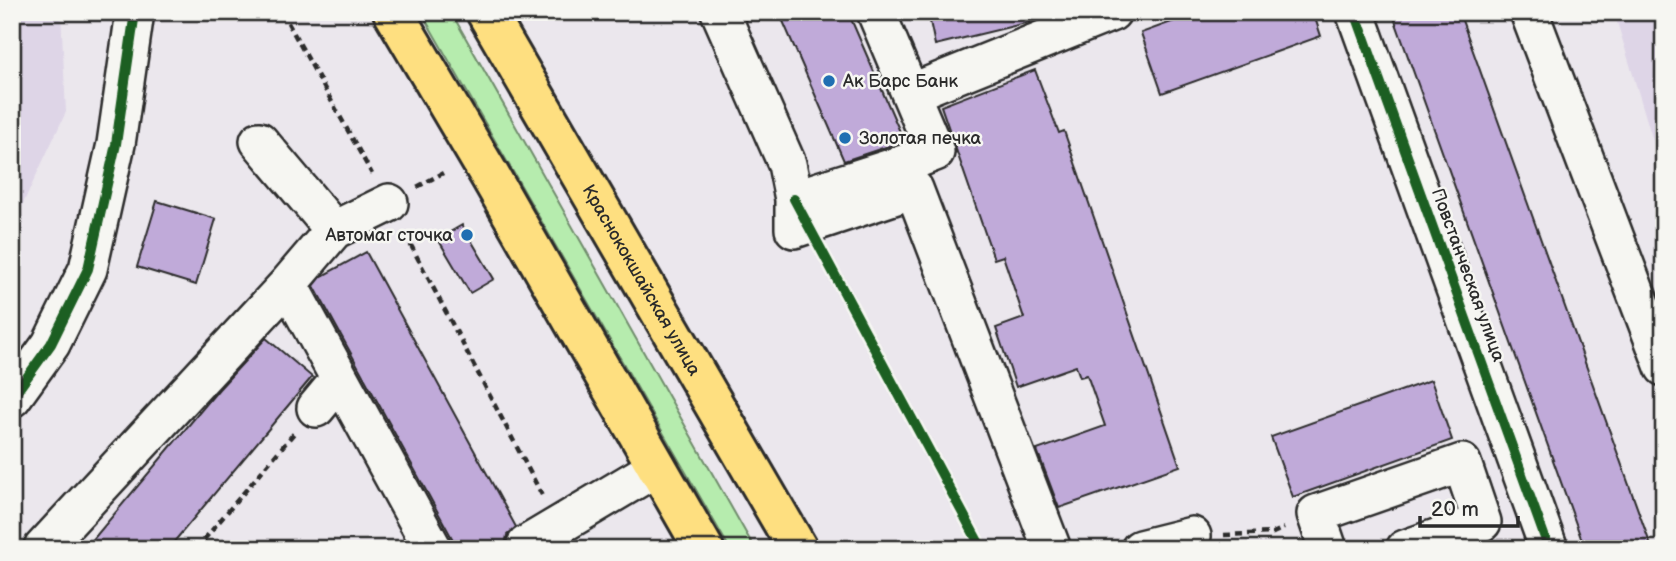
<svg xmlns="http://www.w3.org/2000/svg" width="1676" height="561" font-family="'Balsamiq Sans',sans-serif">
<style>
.built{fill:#ded5e7}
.green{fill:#b6ecae;stroke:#708c6c;stroke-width:2}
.building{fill:#c0aad9;stroke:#2b2b2b;stroke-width:2}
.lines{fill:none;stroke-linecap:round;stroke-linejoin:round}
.minor-casing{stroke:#2b2b2b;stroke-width:42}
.major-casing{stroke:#2b2b2b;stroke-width:44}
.path{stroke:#2b2b2b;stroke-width:4.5;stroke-dasharray:7 5;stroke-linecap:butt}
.minor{stroke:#f6f6f2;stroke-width:37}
.major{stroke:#fedf80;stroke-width:38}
.cycleway-casing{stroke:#f6f6f2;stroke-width:15}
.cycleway{stroke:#1b5e20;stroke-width:10}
.poi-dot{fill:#1f6fb2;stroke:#f6f6f2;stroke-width:2.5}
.labels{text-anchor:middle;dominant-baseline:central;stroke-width:5;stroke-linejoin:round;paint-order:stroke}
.poi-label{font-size:18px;fill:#2b2b2b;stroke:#f6f6f2;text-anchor:start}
.street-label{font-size:18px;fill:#2b2b2b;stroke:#f6f6f2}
</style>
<rect width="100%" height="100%" fill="#ebe7ed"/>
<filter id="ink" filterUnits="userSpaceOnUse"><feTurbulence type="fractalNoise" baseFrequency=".0143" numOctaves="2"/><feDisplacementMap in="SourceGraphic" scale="14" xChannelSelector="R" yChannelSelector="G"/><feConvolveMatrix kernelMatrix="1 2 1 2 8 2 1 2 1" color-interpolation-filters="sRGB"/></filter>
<g filter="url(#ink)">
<!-- built -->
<path class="built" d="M 12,12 L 61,12 L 66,112 L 12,227 Z
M 1614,12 L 1664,12 L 1664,178 L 1664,177 Z"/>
<!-- green -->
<path class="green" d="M 421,12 L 451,12 L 755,549 L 730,549 Z"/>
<!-- building -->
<path class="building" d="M 779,12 L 848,12 L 904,141 L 844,161 Z
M 928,12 L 1029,12 L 1030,22 L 935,45 Z
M 1199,12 L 1313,12 L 1321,36 L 1162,93 L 1141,33 Z
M 1392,12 L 1459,12 L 1652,549 L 1585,549 Z
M 1035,70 L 1059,133 L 1064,131 L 1180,466 L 1059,508 L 1037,450 L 1105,426 L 1087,375 L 1080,377 L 1076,366 L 1016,387 L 996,328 L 1024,318 L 1003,256 L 994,259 L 941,106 Z
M 157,201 L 216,219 L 196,285 L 137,267 Z
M 462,225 L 494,279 L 470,293 L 438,239 Z
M 366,252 L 516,527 L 507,535 L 505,545 L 506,549 L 458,549 L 314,286 L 322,276 Z
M 266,338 L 312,377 L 168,549 L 85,549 L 219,389 Z
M 1431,380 L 1452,440 L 1293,497 L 1271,437 Z"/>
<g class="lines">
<!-- minor casing -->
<g class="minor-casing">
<path id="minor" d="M 720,12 L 787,164 L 794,199 L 794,229 L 914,189 L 1052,549
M 1355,12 L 1549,549
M 1529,12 L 1664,367
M 911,93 L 1112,12
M 259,141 L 334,230
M 794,199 L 904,164 L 935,152 L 876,12
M 288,284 L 433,549
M 12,398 L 51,344 L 88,269 L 116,144 L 135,12
M 316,408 L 340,379
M 526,545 L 657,467
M 42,549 L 288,284 L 334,230 L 389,203
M 1140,549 L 1192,536
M 1328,549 L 1316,514 L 1462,463 L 1482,522 L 1405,549"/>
</g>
<!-- major casing -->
<g class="major-casing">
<g id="major">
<path d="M 393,12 L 490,176 L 704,549"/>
<path id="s1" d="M 486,12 L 798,549"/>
</g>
</g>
<!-- path -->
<path class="path" d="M 282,12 L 372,174
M 417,187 L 443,173
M 405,234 L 542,495
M 824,256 L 982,549
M 1224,535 L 1273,533 L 1284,528
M 196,549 L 295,432"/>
<!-- minor -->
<use href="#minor" class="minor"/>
<!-- major -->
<use href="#major" class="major"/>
<!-- cycleway casing -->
<g class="cycleway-casing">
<path id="cycleway" d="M 1355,12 L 1549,549
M 794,199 L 982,549
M 12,398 L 51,344 L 88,269 L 116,144 L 135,12"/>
</g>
<!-- cycleway -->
<use href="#cycleway" class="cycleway"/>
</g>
</g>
<!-- markers -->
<g class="poi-dot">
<circle cx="829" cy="81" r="7"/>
<circle cx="845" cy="138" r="7"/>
<circle cx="467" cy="235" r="7"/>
</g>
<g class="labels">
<!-- poi labels -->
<g class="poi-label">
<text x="843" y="81">Ак Барс Банк</text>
<text x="859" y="138">Золотая печка</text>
<text x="453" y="235" text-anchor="end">Автомаг сточка</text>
</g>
<!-- street labels -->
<g class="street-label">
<text transform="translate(1468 275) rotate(70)">Повстанческая улица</text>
<text stroke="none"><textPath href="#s1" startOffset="310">Краснококшайская улица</textPath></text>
</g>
</g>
<!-- margin -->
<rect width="1676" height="561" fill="none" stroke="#f6f6f2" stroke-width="42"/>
<rect x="21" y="21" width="1634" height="519" fill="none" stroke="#2b2b2b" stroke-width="2.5" filter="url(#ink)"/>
<!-- scale -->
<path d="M1420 516v10h98v-10" fill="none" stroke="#2b2b2b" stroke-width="3.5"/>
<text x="1431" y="516" font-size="21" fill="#2b2b2b" stroke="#f6f6f2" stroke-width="5" paint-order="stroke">20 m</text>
</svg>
